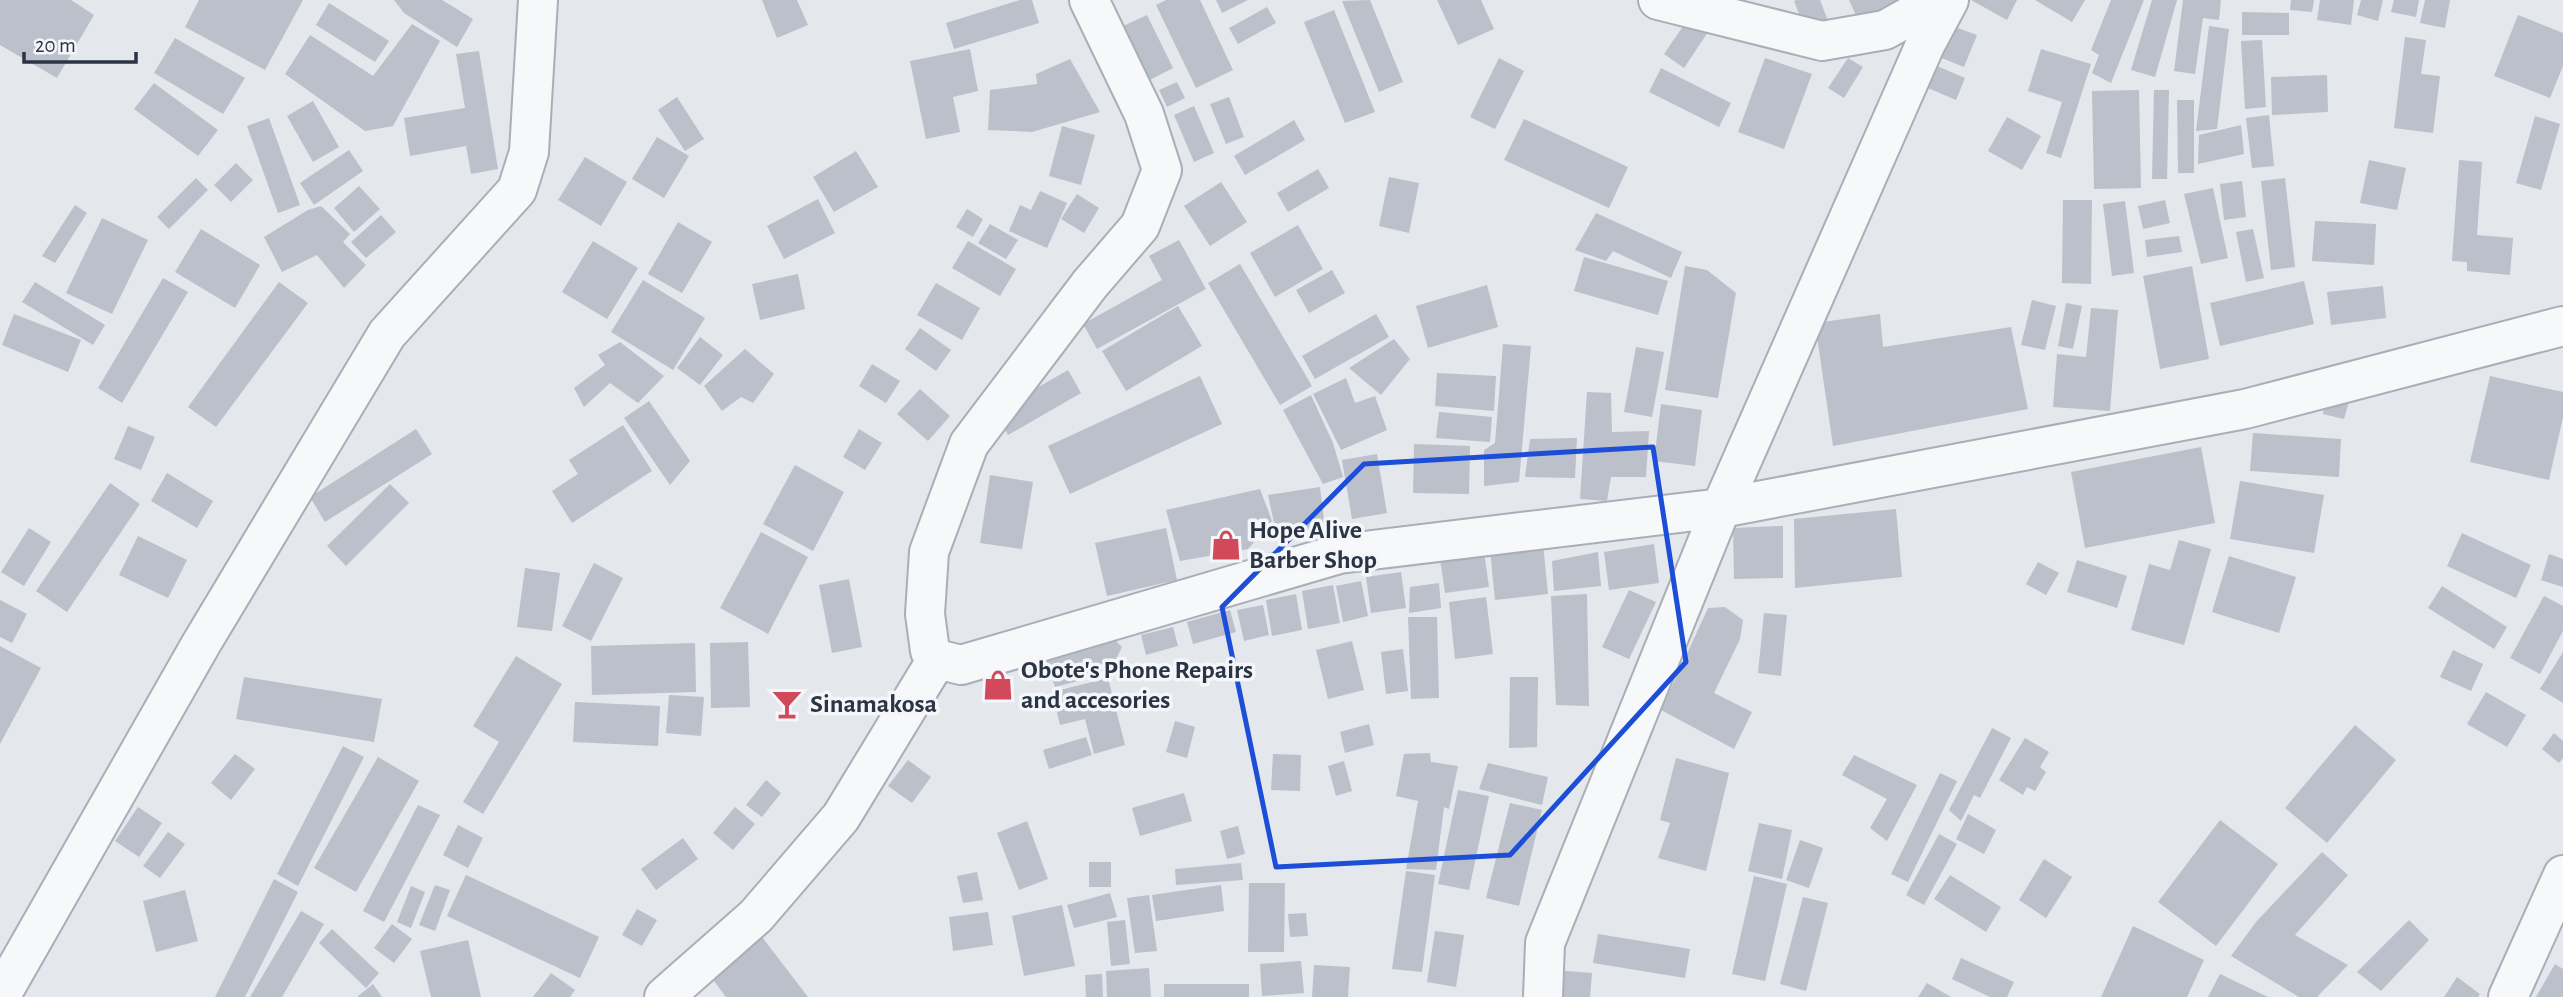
<svg xmlns="http://www.w3.org/2000/svg" width="2563" height="997" font-family="'Alegreya Sans',sans-serif">
<style>
.building{fill:#bbc0ca}
.lines{fill:none;stroke-linecap:round;stroke-linejoin:round}
.minor-casing{stroke:#a9aeb7;stroke-width:42}
.minor{stroke:#f7f8fa;stroke-width:38}
.marked{fill:none;stroke:#1d4ed8;stroke-width:5;stroke-linejoin:round}
.labels{text-anchor:middle;dominant-baseline:central;stroke-width:7;stroke-linejoin:round;paint-order:stroke}
.poi-label{font-size:26px;font-weight:bold;fill:#2b3445;stroke:#f4f6f9;text-anchor:start}
</style>
<rect width="100%" height="100%" fill="#e4e7ec"/>
<!-- building -->
<path class="building" d="M 0,0 L 71,0 L 94,15 L 57,78 L 0,45 Z
M 199,0 L 303,0 L 265,70 L 185,27 Z
M 394,0 L 442,0 L 473,19 L 457,47 L 404,13 Z
M 762,0 L 797,0 L 808,25 L 777,38 Z
M 1020,0 L 1032,0 L 1039,23 L 954,49 L 946,23 Z
M 1166,0 L 1200,0 L 1233,70 L 1196,88 L 1156,5 Z
M 1216,0 L 1248,0 L 1222,13 Z
M 1370,0 L 1403,82 L 1379,92 L 1342,1 Z
M 1437,0 L 1481,0 L 1494,29 L 1458,45 Z
M 1797,0 L 1820,0 L 1833,34 L 1811,44 L 1794,1 Z
M 1849,0 L 1904,0 L 1859,22 Z
M 1971,0 L 2017,0 L 2007,20 Z
M 2035,0 L 2085,0 L 2072,22 Z
M 2111,0 L 2144,0 L 2111,83 L 2092,73 L 2099,55 L 2091,50 Z
M 2152,0 L 2177,0 L 2155,77 L 2131,70 Z
M 2183,0 L 2221,0 L 2219,20 L 2203,18 L 2195,74 L 2174,71 Z
M 2291,0 L 2314,0 L 2312,12 L 2290,10 Z
M 2320,0 L 2354,0 L 2351,25 L 2317,20 Z
M 2361,0 L 2383,0 L 2378,21 L 2357,15 Z
M 2394,0 L 2419,0 L 2416,17 L 2391,12 Z
M 2425,0 L 2450,0 L 2445,28 L 2420,23 Z
M 329,3 L 389,41 L 375,62 L 316,25 Z
M 1267,7 L 1276,23 L 1238,44 L 1229,28 Z
M 1334,10 L 1375,112 L 1345,123 L 1304,22 Z
M 2242,12 L 2289,13 L 2289,35 L 2242,35 Z
M 1692,13 L 1712,26 L 1684,68 L 1664,54 Z
M 1147,15 L 1173,68 L 1150,80 L 1123,26 Z
M 2518,15 L 2563,33 L 2563,66 L 2550,98 L 2494,76 Z
M 412,24 L 440,41 L 393,126 L 365,131 L 285,74 L 310,35 L 373,76 Z
M 1946,24 L 1977,35 L 1964,67 L 1934,55 Z
M 2209,26 L 2229,29 L 2217,129 L 2196,131 Z
M 2405,37 L 2426,40 L 2421,74 L 2440,76 L 2433,133 L 2394,128 Z
M 175,38 L 245,78 L 223,114 L 154,73 Z
M 2262,40 L 2266,107 L 2245,109 L 2241,41 Z
M 970,49 L 978,91 L 953,97 L 960,132 L 926,139 L 910,61 Z
M 2041,49 L 2091,64 L 2061,158 L 2046,153 L 2062,102 L 2028,91 Z
M 479,51 L 498,169 L 471,174 L 466,146 L 410,156 L 404,118 L 465,108 L 456,54 Z
M 1499,58 L 1524,71 L 1495,129 L 1470,117 Z
M 1765,58 L 1812,74 L 1784,149 L 1738,132 Z
M 1848,58 L 1863,67 L 1844,98 L 1828,88 Z
M 1070,59 L 1100,112 L 1032,132 L 988,130 L 990,90 L 1037,84 L 1036,74 Z
M 1937,66 L 1965,78 L 1956,100 L 1928,88 Z
M 1661,68 L 1731,103 L 1719,127 L 1649,92 Z
M 2327,75 L 2328,112 L 2272,115 L 2271,77 Z
M 1177,82 L 1185,98 L 1167,107 L 1159,90 Z
M 154,83 L 218,130 L 198,156 L 134,109 Z
M 2139,90 L 2141,188 L 2094,189 L 2092,91 Z
M 2154,90 L 2169,90 L 2167,179 L 2152,179 Z
M 677,97 L 704,139 L 685,151 L 658,110 Z
M 1229,97 L 1244,137 L 1226,144 L 1210,104 Z
M 2177,100 L 2194,100 L 2194,173 L 2178,173 Z
M 313,101 L 339,147 L 313,162 L 287,116 Z
M 1194,106 L 1214,153 L 1194,162 L 1174,115 Z
M 2269,115 L 2274,166 L 2252,168 L 2246,118 Z
M 2535,116 L 2560,124 L 2541,190 L 2516,183 Z
M 2007,117 L 2041,136 L 2022,170 L 1988,151 Z
M 269,118 L 300,205 L 278,213 L 247,126 Z
M 1524,119 L 1628,167 L 1609,208 L 1504,160 Z
M 1294,120 L 1305,140 L 1245,175 L 1234,156 Z
M 2241,125 L 2244,154 L 2198,164 L 2199,135 Z
M 1062,126 L 1095,135 L 1081,185 L 1049,176 Z
M 657,137 L 689,156 L 664,198 L 632,179 Z
M 349,150 L 363,171 L 314,205 L 300,183 Z
M 856,151 L 878,187 L 834,212 L 813,177 Z
M 585,157 L 627,182 L 601,226 L 558,200 Z
M 2369,160 L 2406,168 L 2397,210 L 2360,203 Z
M 2459,160 L 2482,162 L 2477,235 L 2513,238 L 2510,275 L 2467,271 L 2467,262 L 2452,261 Z
M 236,163 L 253,180 L 231,202 L 214,185 Z
M 1318,169 L 1329,188 L 1288,212 L 1277,193 Z
M 1389,177 L 1419,183 L 1409,233 L 1379,226 Z
M 196,178 L 208,190 L 169,229 L 157,217 Z
M 2285,178 L 2295,267 L 2271,270 L 2261,181 Z
M 2242,181 L 2246,217 L 2224,220 L 2220,184 Z
M 1221,182 L 1247,222 L 1210,246 L 1184,206 Z
M 359,186 L 380,209 L 354,232 L 334,208 Z
M 2213,188 L 2228,258 L 2201,264 L 2184,194 Z
M 1040,191 L 1067,203 L 1047,248 L 1009,231 L 1020,205 L 1031,210 Z
M 1077,194 L 1099,208 L 1084,233 L 1061,219 Z
M 818,199 L 835,233 L 784,259 L 767,226 Z
M 2063,200 L 2092,200 L 2091,284 L 2062,283 Z
M 2165,200 L 2170,223 L 2143,229 L 2138,206 Z
M 2125,201 L 2134,273 L 2112,276 L 2103,204 Z
M 75,205 L 87,213 L 55,263 L 42,256 Z
M 321,206 L 350,234 L 343,242 L 366,265 L 344,288 L 317,255 L 282,272 L 264,237 L 308,210 Z
M 967,209 L 983,219 L 973,237 L 956,227 Z
M 1596,213 L 1682,252 L 1671,278 L 1613,251 L 1606,261 L 1575,250 Z
M 381,215 L 396,232 L 366,258 L 351,242 Z
M 102,218 L 148,240 L 112,314 L 66,293 Z
M 2315,221 L 2376,224 L 2374,265 L 2312,261 Z
M 678,222 L 712,242 L 682,293 L 648,274 Z
M 990,224 L 1018,240 L 1006,259 L 978,243 Z
M 1298,225 L 1323,269 L 1275,297 L 1250,253 Z
M 201,229 L 260,265 L 235,308 L 175,272 Z
M 2253,229 L 2264,278 L 2246,282 L 2236,232 Z
M 2179,236 L 2182,252 L 2147,257 L 2145,240 Z
M 1179,240 L 1206,289 L 1097,349 L 1083,324 L 1162,280 L 1149,256 Z
M 593,241 L 638,268 L 607,319 L 562,292 Z
M 968,241 L 1016,269 L 1000,296 L 952,268 Z
M 1584,257 L 1668,281 L 1658,315 L 1574,291 Z
M 1240,264 L 1312,386 L 1280,405 L 1208,283 Z
M 1685,266 L 1707,270 L 1736,293 L 1718,398 L 1665,390 Z
M 2192,266 L 2209,359 L 2160,369 L 2143,276 Z
M 1332,270 L 1345,293 L 1309,313 L 1296,290 Z
M 798,274 L 805,309 L 760,320 L 752,284 Z
M 163,278 L 188,292 L 122,403 L 98,388 Z
M 643,280 L 705,318 L 673,370 L 611,332 Z
M 2304,281 L 2314,324 L 2220,346 L 2210,303 Z
M 35,282 L 105,325 L 93,345 L 22,302 Z
M 279,282 L 308,303 L 216,427 L 188,407 Z
M 936,283 L 980,308 L 962,340 L 917,315 Z
M 1487,285 L 1498,327 L 1428,348 L 1416,306 Z
M 2383,286 L 2386,318 L 2331,325 L 2327,292 Z
M 2032,300 L 2056,306 L 2045,350 L 2021,345 Z
M 2066,303 L 2082,306 L 2073,349 L 2058,346 Z
M 1178,306 L 1202,346 L 1126,391 L 1102,351 Z
M 2091,308 L 2118,310 L 2110,411 L 2053,407 L 2057,354 L 2086,357 Z
M 14,314 L 81,340 L 68,372 L 2,345 Z
M 1376,314 L 1389,337 L 1315,379 L 1302,356 Z
M 1880,314 L 1883,347 L 2011,327 L 2028,409 L 1833,446 L 1815,323 Z
M 920,328 L 951,350 L 936,371 L 905,349 Z
M 700,337 L 723,355 L 700,385 L 677,368 Z
M 1394,339 L 1410,359 L 1381,395 L 1349,368 Z
M 620,342 L 664,376 L 638,403 L 610,383 L 584,407 L 574,388 L 605,365 L 598,355 Z
M 1503,344 L 1531,346 L 1519,482 L 1484,486 L 1484,450 L 1495,443 Z
M 1636,347 L 1664,352 L 1652,417 L 1624,412 Z
M 745,349 L 774,374 L 753,403 L 741,397 L 722,411 L 704,386 Z
M 872,364 L 900,381 L 886,403 L 859,386 Z
M 1068,370 L 1081,393 L 1008,435 L 995,412 Z
M 1437,373 L 1496,376 L 1494,411 L 1435,406 Z
M 1200,376 L 1222,424 L 1070,494 L 1048,446 Z
M 2490,376 L 2563,392 L 2563,417 L 2549,480 L 2470,462 Z
M 1346,378 L 1355,403 L 1375,396 L 1387,430 L 1341,450 L 1313,394 Z
M 920,389 L 950,416 L 928,441 L 897,414 Z
M 1587,392 L 1611,393 L 1612,432 L 1649,431 L 1646,477 L 1611,477 L 1607,501 L 1580,499 Z
M 1311,395 L 1333,443 L 1343,477 L 1323,484 L 1283,410 Z
M 2326,396 L 2349,401 L 2344,419 L 2323,414 Z
M 649,401 L 690,461 L 670,485 L 624,418 Z
M 1661,404 L 1702,410 L 1695,466 L 1654,461 Z
M 1439,412 L 1492,417 L 1490,442 L 1436,438 Z
M 623,425 L 652,471 L 572,523 L 552,491 L 578,474 L 569,460 Z
M 128,426 L 155,437 L 141,470 L 114,459 Z
M 416,429 L 432,454 L 325,522 L 310,497 Z
M 859,429 L 882,443 L 865,470 L 843,457 Z
M 2253,433 L 2341,439 L 2339,477 L 2250,471 Z
M 1577,438 L 1575,478 L 1525,477 L 1530,439 Z
M 1414,444 L 1470,446 L 1469,494 L 1413,493 Z
M 2201,447 L 2215,523 L 2085,548 L 2071,472 Z
M 1377,454 L 1387,513 L 1352,519 L 1342,460 Z
M 795,465 L 844,492 L 813,551 L 763,524 Z
M 167,473 L 213,501 L 197,528 L 151,501 Z
M 990,475 L 1033,482 L 1022,549 L 980,543 Z
M 2240,481 L 2324,495 L 2314,553 L 2230,539 Z
M 110,483 L 140,504 L 67,612 L 36,591 Z
M 390,484 L 409,503 L 346,566 L 327,546 Z
M 1320,487 L 1325,528 L 1277,537 L 1268,495 Z
M 1260,489 L 1272,521 L 1248,549 L 1180,561 L 1166,510 Z
M 1896,509 L 1902,577 L 1795,588 L 1794,519 Z
M 1783,526 L 1783,578 L 1734,579 L 1733,528 Z
M 29,528 L 51,542 L 24,586 L 1,572 Z
M 1166,528 L 1177,580 L 1107,596 L 1095,543 Z
M 761,532 L 808,557 L 768,634 L 720,608 Z
M 2462,533 L 2531,565 L 2516,598 L 2447,566 Z
M 138,536 L 187,560 L 168,598 L 119,575 Z
M 2179,540 L 2211,549 L 2184,645 L 2131,630 L 2149,564 L 2170,570 Z
M 1543,544 L 1548,594 L 1495,600 L 1490,550 Z
M 1654,544 L 1659,583 L 1609,590 L 1604,552 Z
M 1484,552 L 1489,587 L 1445,593 L 1440,559 Z
M 1598,552 L 1601,586 L 1554,591 L 1552,561 Z
M 2549,554 L 2563,559 L 2563,587 L 2541,580 Z
M 2229,556 L 2296,577 L 2279,633 L 2212,612 Z
M 2077,560 L 2127,576 L 2117,608 L 2067,592 Z
M 2038,562 L 2059,573 L 2046,595 L 2026,584 Z
M 594,563 L 623,578 L 591,641 L 562,626 Z
M 525,568 L 560,573 L 552,631 L 517,627 Z
M 1401,572 L 1406,608 L 1371,613 L 1366,577 Z
M 849,579 L 862,647 L 832,653 L 819,585 Z
M 1361,581 L 1368,616 L 1343,622 L 1336,586 Z
M 1439,583 L 1441,608 L 1409,613 L 1410,587 Z
M 1333,585 L 1340,623 L 1308,629 L 1302,591 Z
M 2442,586 L 2507,627 L 2494,649 L 2428,608 Z
M 1629,590 L 1656,602 L 1629,659 L 1602,647 Z
M 1296,594 L 1302,630 L 1272,636 L 1266,600 Z
M 1587,594 L 1589,706 L 1556,705 L 1551,596 Z
M 2544,596 L 2563,606 L 2563,631 L 2540,674 L 2510,658 Z
M 1486,597 L 1493,654 L 1455,659 L 1449,602 Z
M 0,600 L 27,614 L 12,643 L 0,637 Z
M 1263,605 L 1269,635 L 1244,641 L 1237,610 Z
M 1725,607 L 1743,620 L 1740,639 L 1714,693 L 1752,712 L 1734,749 L 1661,710 L 1708,608 Z
M 1230,610 L 1236,632 L 1193,644 L 1187,622 Z
M 1764,613 L 1787,615 L 1781,676 L 1758,673 Z
M 1408,617 L 1437,617 L 1439,698 L 1411,699 Z
M 1173,627 L 1178,646 L 1146,655 L 1141,635 Z
M 1115,640 L 1122,647 L 1109,673 L 1055,687 L 1045,657 Z
M 1352,641 L 1364,690 L 1328,699 L 1316,650 Z
M 748,642 L 750,707 L 711,708 L 710,643 Z
M 695,643 L 696,692 L 592,695 L 591,646 Z
M 0,646 L 41,668 L 0,744 Z
M 1403,649 L 1408,691 L 1386,694 L 1381,652 Z
M 2453,650 L 2483,664 L 2471,691 L 2440,677 Z
M 2563,652 L 2563,703 L 2540,689 Z
M 516,656 L 562,684 L 483,814 L 463,802 L 499,742 L 473,726 Z
M 244,677 L 382,699 L 374,742 L 236,719 Z
M 1510,677 L 1538,677 L 1537,747 L 1509,748 Z
M 1108,678 L 1125,745 L 1094,754 L 1085,719 L 1060,725 L 1052,692 Z
M 2486,692 L 2526,715 L 2507,747 L 2467,724 Z
M 669,695 L 704,697 L 701,736 L 666,733 Z
M 575,702 L 660,706 L 658,746 L 573,742 Z
M 1175,721 L 1195,727 L 1187,758 L 1166,752 Z
M 1369,724 L 1374,745 L 1345,753 L 1340,732 Z
M 2355,725 L 2396,760 L 2327,843 L 2285,808 Z
M 1992,728 L 2011,738 L 1980,798 L 1974,795 L 1961,821 L 1949,810 Z
M 2554,733 L 2563,741 L 2563,758 L 2559,763 L 2542,749 Z
M 1086,737 L 1092,755 L 1049,769 L 1043,750 Z
M 2025,738 L 2049,752 L 2040,767 L 2046,772 L 2035,791 L 2027,787 L 2023,795 L 1999,780 Z
M 343,746 L 364,757 L 298,886 L 277,874 Z
M 1430,753 L 1431,762 L 1458,766 L 1449,809 L 1444,807 L 1436,870 L 1406,869 L 1418,801 L 1396,796 L 1404,754 Z
M 235,754 L 255,769 L 231,800 L 211,783 Z
M 1273,754 L 1301,755 L 1300,791 L 1271,790 Z
M 1854,755 L 1917,785 L 1887,841 L 1870,828 L 1887,799 L 1842,775 Z
M 378,757 L 419,781 L 356,892 L 314,868 Z
M 1676,758 L 1729,773 L 1706,871 L 1658,858 L 1670,823 L 1660,820 Z
M 908,760 L 931,777 L 912,803 L 888,786 Z
M 1344,761 L 1352,791 L 1336,796 L 1328,766 Z
M 1488,763 L 1548,777 L 1542,805 L 1479,789 Z
M 1940,773 L 1957,781 L 1908,882 L 1891,874 Z
M 766,780 L 781,793 L 762,817 L 746,805 Z
M 1458,790 L 1489,796 L 1469,890 L 1438,884 Z
M 1184,793 L 1192,821 L 1140,836 L 1132,808 Z
M 1510,803 L 1542,810 L 1519,906 L 1486,898 Z
M 418,805 L 440,815 L 384,922 L 363,911 Z
M 138,807 L 162,823 L 139,857 L 115,841 Z
M 735,807 L 755,824 L 733,850 L 713,833 Z
M 1968,814 L 1996,830 L 1984,854 L 1956,839 Z
M 2220,820 L 2278,864 L 2216,946 L 2158,902 Z
M 1027,821 L 1048,879 L 1019,890 L 997,833 Z
M 1759,823 L 1792,830 L 1782,879 L 1748,871 Z
M 458,825 L 483,838 L 468,868 L 443,855 Z
M 1238,826 L 1245,854 L 1227,859 L 1220,831 Z
M 168,832 L 185,844 L 160,878 L 143,866 Z
M 1939,834 L 1957,844 L 1924,905 L 1906,895 Z
M 683,838 L 698,859 L 656,890 L 641,869 Z
M 1800,840 L 1823,848 L 1809,888 L 1786,880 Z
M 2322,852 L 2348,875 L 2295,935 L 2348,965 L 2317,997 L 2299,997 L 2231,956 L 2256,922 Z
M 2044,859 L 2072,877 L 2046,918 L 2019,900 Z
M 1089,862 L 1111,862 L 1111,887 L 1089,887 Z
M 1241,863 L 1243,880 L 1176,885 L 1175,869 Z
M 1406,871 L 1435,875 L 1422,972 L 1392,969 Z
M 977,872 L 983,900 L 963,903 L 957,876 Z
M 466,875 L 599,937 L 580,978 L 447,916 Z
M 1950,875 L 2001,907 L 1986,932 L 1934,899 Z
M 1754,876 L 1787,884 L 1765,981 L 1732,974 Z
M 274,879 L 298,892 L 245,997 L 215,997 Z
M 1249,883 L 1285,883 L 1284,952 L 1248,952 Z
M 435,885 L 450,890 L 435,931 L 419,925 Z
M 1221,885 L 1224,911 L 1156,921 L 1152,895 Z
M 411,886 L 425,892 L 411,928 L 397,922 Z
M 185,890 L 198,941 L 156,952 L 143,901 Z
M 1110,893 L 1117,917 L 1074,928 L 1067,905 Z
M 1149,895 L 1157,951 L 1135,953 L 1127,898 Z
M 1803,897 L 1828,903 L 1806,991 L 1780,984 Z
M 1062,905 L 1075,966 L 1024,976 L 1012,916 Z
M 637,909 L 657,920 L 642,946 L 622,935 Z
M 301,911 L 324,924 L 282,997 L 250,997 Z
M 988,912 L 993,945 L 953,951 L 949,917 Z
M 1306,913 L 1308,936 L 1290,937 L 1288,914 Z
M 1125,920 L 1130,964 L 1111,966 L 1107,922 Z
M 2409,920 L 2429,940 L 2381,991 L 2357,972 Z
M 392,924 L 412,939 L 394,963 L 374,948 Z
M 2133,926 L 2204,960 L 2187,997 L 2101,997 Z
M 332,929 L 379,973 L 366,988 L 319,943 Z
M 1435,931 L 1464,935 L 1456,987 L 1427,982 Z
M 1598,934 L 1690,949 L 1685,978 L 1593,963 Z
M 762,937 L 808,997 L 726,997 L 711,977 Z
M 468,940 L 481,997 L 431,997 L 420,951 Z
M 1961,958 L 2014,982 L 2007,997 L 1990,997 L 1952,979 Z
M 1301,961 L 1304,993 L 1262,996 L 1260,964 Z
M 2555,964 L 2563,969 L 2563,997 L 2536,997 Z
M 1314,965 L 1350,967 L 1348,997 L 1312,997 Z
M 1149,968 L 1151,997 L 1107,997 L 1106,971 Z
M 1555,970 L 1592,973 L 1590,997 L 1553,997 Z
M 551,973 L 575,990 L 570,997 L 533,997 Z
M 1102,974 L 1103,997 L 1086,997 L 1085,975 Z
M 2220,974 L 2268,997 L 2208,997 Z
M 2457,977 L 2480,994 L 2478,997 L 2444,997 Z
M 1927,983 L 1951,997 L 1918,997 Z
M 373,984 L 382,997 L 357,997 Z
M 1164,984 L 1249,984 L 1249,997 L 1164,997 Z"/>
<g class="lines">
<!-- minor casing -->
<g class="minor-casing">
<path id="minor" d="M 1089,0 L 1144,114 L 1162,170 L 1140,226 L 1090,284 L 969,444 L 929,552 L 925,614 L 930,651 L 937,659 L 961,665 L 1339,554 L 1721,508 L 2245,409 L 2563,326
M 1658,0 L 1822,41 L 1885,30 L 1939,0
M 0,997 L 201,644 L 387,334 L 517,190 L 529,152 L 538,0
M 664,997 L 756,916 L 841,817 L 937,659
M 1543,997 L 1545,943 L 1721,508 L 1925,45 L 1949,0
M 2508,997 L 2563,875"/>
</g>
<!-- minor -->
<use href="#minor" class="minor"/>
</g>
<!-- marked area -->
<path class="marked" d="M 1653,447 L 1686,662 L 1510,855 L 1276,867 L 1222,607 L 1364,464 Z"/>
<!-- icons -->
<defs>
<g id="shop-bare" transform="scale(2.415)"><path d="M-5-2.5h2.3a2.7 3.5 0 0 1 5.4 0H5L5.5 6h-11ZM-1.5-2.5h3a1.5 2.3 0 0 0-3 0Z" fill="#d1495b" stroke="#f4f6f9" stroke-width="2.5" paint-order="stroke"/></g>
<g id="bar-bare" transform="scale(2.415)"><path d="M-6-5H6L.8 .8V4.5H3.5V6h-7V4.5H-.8V.8Z" fill="#d1495b" stroke="#f4f6f9" stroke-width="2.5" paint-order="stroke"/></g>
</defs>
<g fill-rule="evenodd">
<use href="#shop-bare" x="1226" y="545"/>
<use href="#shop-bare" x="998" y="685"/>
<use href="#bar-bare" x="787" y="704"/>
</g>
<g class="labels">
<!-- poi labels -->
<g class="poi-label">
<text x="1249" y="530">Hope Alive<tspan x="1249" dy="30">Barber Shop</tspan></text>
<text x="1021" y="670">Obote's Phone Repairs<tspan x="1021" dy="30">and accesories</tspan></text>
<text x="810" y="704">Sinamakosa</text>
</g>
</g>
<!-- scale -->
<path d="M24 52v10h112v-10" fill="none" stroke="#2b3445" stroke-width="3.5"/>
<text x="35" y="52" font-size="21" fill="#2b3445" stroke="#f4f6f9" stroke-width="5" paint-order="stroke">20 m</text>
</svg>
